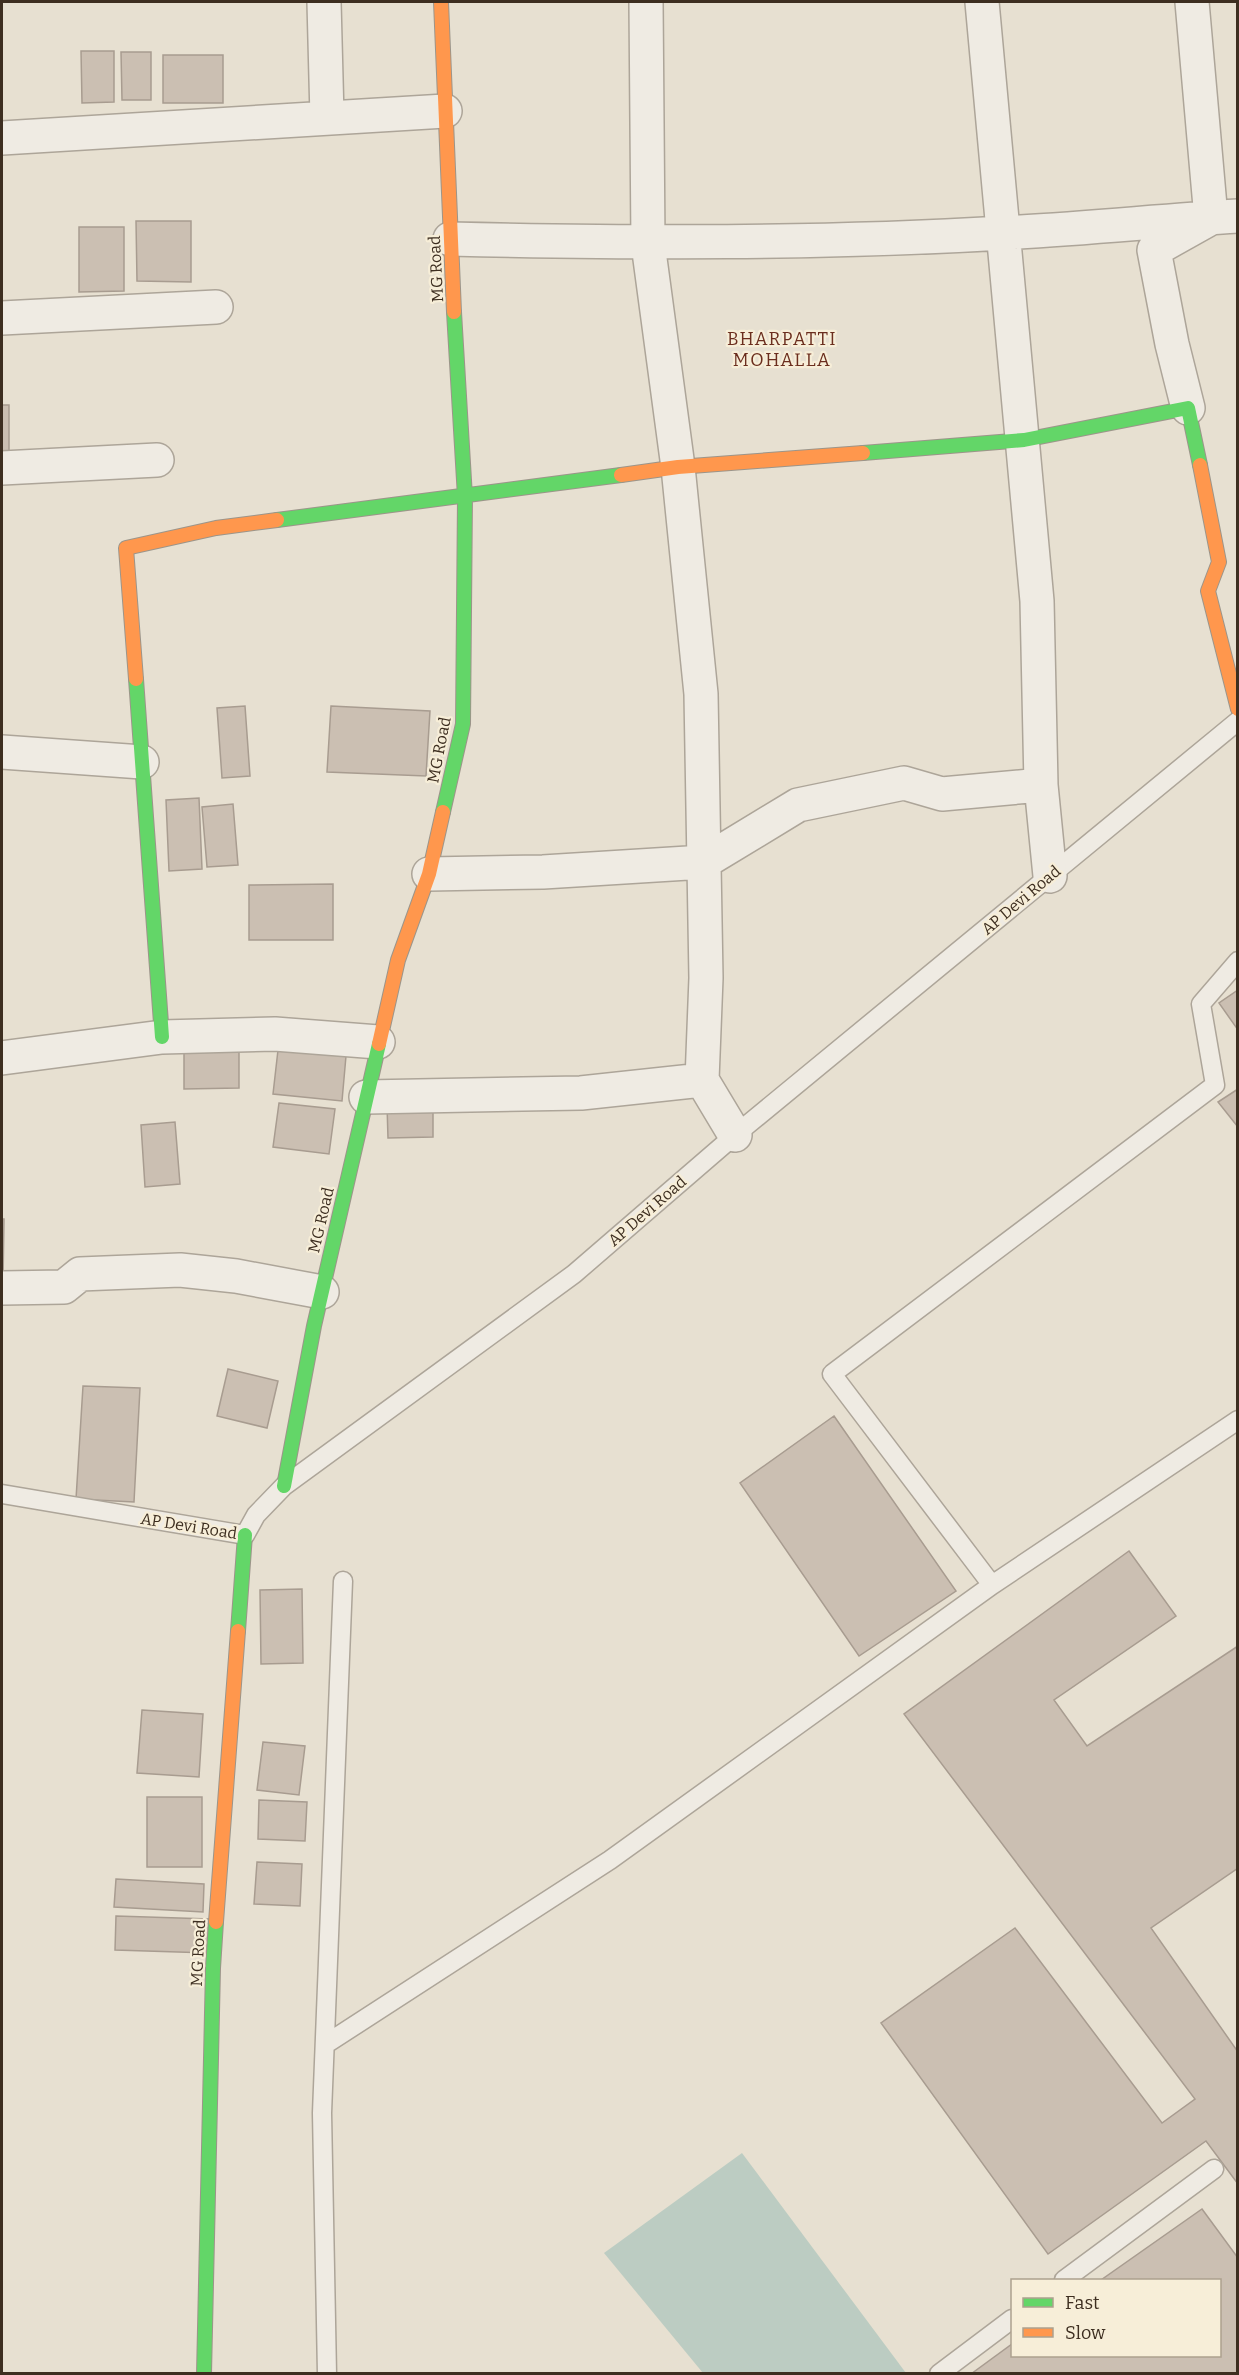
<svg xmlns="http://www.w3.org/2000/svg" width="1239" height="2375" font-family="Bitter,serif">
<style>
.water{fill:#bcccc2}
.building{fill:#cbbfb2;stroke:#a89c90;stroke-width:1.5}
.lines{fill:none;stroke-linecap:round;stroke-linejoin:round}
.lane-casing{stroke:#ada599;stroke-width:21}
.street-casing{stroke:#ada599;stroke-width:36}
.fast-casing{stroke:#9c958a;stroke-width:16}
.slow-casing{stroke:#9c958a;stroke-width:16}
.lane{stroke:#efebe3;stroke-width:18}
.street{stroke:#efebe3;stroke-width:33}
.fast{stroke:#63d668;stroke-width:14}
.slow{stroke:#ff974d;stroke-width:14}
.labels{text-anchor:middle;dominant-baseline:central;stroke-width:4.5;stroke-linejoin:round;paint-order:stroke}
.street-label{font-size:16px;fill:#3d2e20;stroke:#f7eed8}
.neighbourhood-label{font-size:18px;letter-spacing:1.5px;fill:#6b2e1e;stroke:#f7eed8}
</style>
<rect width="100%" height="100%" fill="#e7e0d1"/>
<!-- water -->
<path class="water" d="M 742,2153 L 906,2373 L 703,2373 L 604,2253 Z"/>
<!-- building -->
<path class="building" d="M 81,51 L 114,51 L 114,102 L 82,103 Z
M 121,52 L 151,52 L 151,100 L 122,100 Z
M 163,55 L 223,55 L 223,103 L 163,103 Z
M 136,221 L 191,221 L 191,282 L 137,281 Z
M 79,227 L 124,227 L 124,291 L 79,292 Z
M 2,405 L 9,405 L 9,455 L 2,455 Z
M 245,706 L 250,776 L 222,778 L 217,708 Z
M 331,706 L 430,711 L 426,776 L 327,772 Z
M 199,798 L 202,869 L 169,871 L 166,800 Z
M 233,804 L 238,865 L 207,867 L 202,807 Z
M 333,884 L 333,940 L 249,940 L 249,885 Z
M 1238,990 L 1238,1030 L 1219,1003 Z
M 239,1043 L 239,1088 L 184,1089 L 184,1044 Z
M 278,1050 L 346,1056 L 342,1101 L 273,1094 Z
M 1238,1089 L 1238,1127 L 1218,1102 Z
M 279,1103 L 335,1109 L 329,1154 L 273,1147 Z
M 433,1103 L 433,1137 L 388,1138 L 387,1105 Z
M 175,1122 L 180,1184 L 145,1187 L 141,1125 Z
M 2,1219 L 4,1219 L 3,1281 L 2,1281 Z
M 228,1369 L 278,1381 L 267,1428 L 217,1416 Z
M 83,1386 L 140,1388 L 134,1502 L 76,1499 Z
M 834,1416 L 956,1591 L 859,1656 L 740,1483 Z
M 1129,1551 L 1176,1616 L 1054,1700 L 1087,1746 L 1238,1646 L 1238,1868 L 1151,1928 L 1238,2052 L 1238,2184 L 1206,2141 L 1048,2254 L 881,2023 L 1015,1928 L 1162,2123 L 1195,2099 L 904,1714 Z
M 302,1589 L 303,1663 L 261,1664 L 260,1590 Z
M 142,1710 L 203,1714 L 199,1777 L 137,1773 Z
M 263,1742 L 305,1746 L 299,1795 L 257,1790 Z
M 147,1797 L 202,1797 L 202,1867 L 147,1867 Z
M 259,1800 L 307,1802 L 305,1841 L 258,1839 Z
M 257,1862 L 302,1864 L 300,1906 L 254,1904 Z
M 116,1879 L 204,1884 L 203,1912 L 114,1907 Z
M 116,1916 L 210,1919 L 209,1953 L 115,1950 Z
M 1202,2209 L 1238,2258 L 1238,2374 L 971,2374 L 1012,2344 L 1012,2356 L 1220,2356 L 1220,2280 L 1101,2280 Z"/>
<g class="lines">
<!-- lane casing -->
<g class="lane-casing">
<path id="lane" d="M 2,1494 L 245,1535 L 256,1515 L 284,1486 L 574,1274 L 735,1135 L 1238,721
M 992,1585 L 1238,1420
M 326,2044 L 610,1860 L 992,1585 L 832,1374 L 1215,1085 L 1201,1004 L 1238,961
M 1064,2280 L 1214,2169
M 327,2374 L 322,2113 L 343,1581
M 939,2374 L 1012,2319"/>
</g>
<!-- street casing -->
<g class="street-casing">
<path id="street" d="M 324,2 L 327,117
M 646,2 L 648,244 L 678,467 L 701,694 L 706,978 L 702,1080 L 735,1135
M 982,2 L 1037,601 L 1041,785 L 1050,876
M 2,138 L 445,111
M 450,239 C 634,243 819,244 1003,233 C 1081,229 1159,221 1238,216
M 2,318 L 216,307
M 1188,408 L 1172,344 L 1154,250 L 1211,218 L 1192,2
M 2,468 L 157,460
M 2,752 L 142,762
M 429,874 L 543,872 L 704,862 L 798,805 L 904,783 L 942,794 L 1041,785
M 2,1058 L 162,1037 L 275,1034 L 378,1042
M 366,1097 L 581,1093 L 702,1080
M 2,1288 L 64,1287 L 80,1274 L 180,1270 L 236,1276 L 322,1292"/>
</g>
<!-- fast casing -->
<g class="fast-casing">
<path id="fast" d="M 863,453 L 1024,440 L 1188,408 L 1200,465
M 277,520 L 621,475
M 136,679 L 162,1037
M 443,812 L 463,724 L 465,497 L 454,312
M 284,1486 L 314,1326 L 379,1044
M 238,1631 L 245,1535
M 204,2374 L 213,1968 L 216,1922"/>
</g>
<!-- slow casing -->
<g class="slow-casing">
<path id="slow" d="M 441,2 L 454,312
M 1200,465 L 1219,562 L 1208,591 L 1238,709
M 621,475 L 678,467 L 863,453
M 136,679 L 126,548 L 216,528 L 277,520
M 379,1044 L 398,960 L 429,874 L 443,812
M 216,1922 L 238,1631"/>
</g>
<!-- lane -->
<use href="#lane" class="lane"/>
<!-- street -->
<use href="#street" class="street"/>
<!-- fast -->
<use href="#fast" class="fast"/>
<!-- slow -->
<use href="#slow" class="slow"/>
</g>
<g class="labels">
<!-- street labels -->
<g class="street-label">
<text transform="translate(436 269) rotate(-93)">MG Road</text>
<text transform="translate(439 750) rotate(-79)">MG Road</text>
<text transform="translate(1021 900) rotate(-40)">AP Devi Road</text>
<text transform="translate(647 1211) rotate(-41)">AP Devi Road</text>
<text transform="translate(321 1220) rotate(-77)">MG Road</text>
<text transform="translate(189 1526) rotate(9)">AP Devi Road</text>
<text transform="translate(198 1953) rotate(-87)">MG Road</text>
</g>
<!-- neighbourhood labels -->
<g class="neighbourhood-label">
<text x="782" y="339">BHARPATTI<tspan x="782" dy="21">MOHALLA</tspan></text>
</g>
</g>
<!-- border -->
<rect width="1239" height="2375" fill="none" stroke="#3d2e20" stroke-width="6"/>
<!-- legend -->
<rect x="1011" y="2279" width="210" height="78" fill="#f7eed8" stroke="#ada18e" stroke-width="1.5"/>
<rect x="1023" y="2298" width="30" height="9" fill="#63d668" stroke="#ada18e" stroke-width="1.5"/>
<text x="1065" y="2309" font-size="18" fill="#3d2e20">Fast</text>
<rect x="1023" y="2328" width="30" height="9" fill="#ff974d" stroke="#ada18e" stroke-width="1.5"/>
<text x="1065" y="2339" font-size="18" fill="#3d2e20">Slow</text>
</svg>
